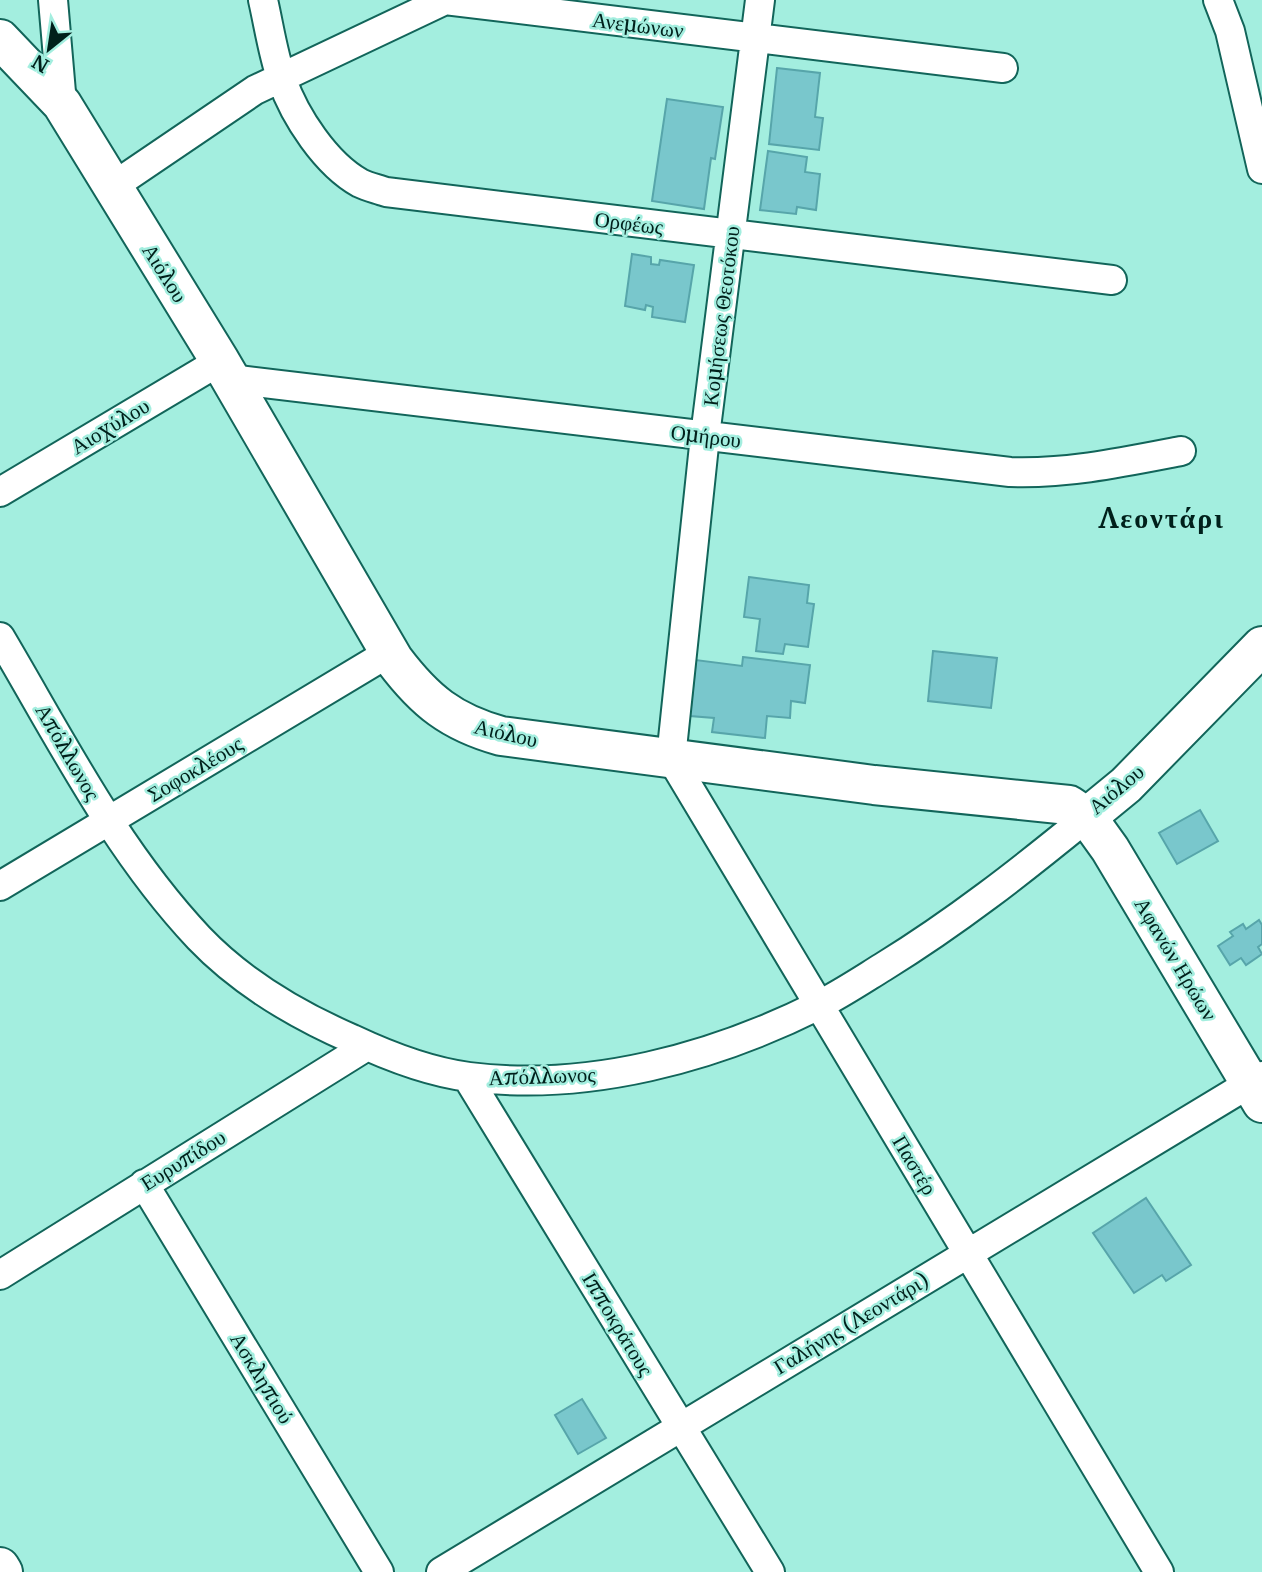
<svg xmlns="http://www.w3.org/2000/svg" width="1262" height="1572" font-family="Merriweather,serif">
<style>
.building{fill:#79c7cc;stroke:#57a5aa;stroke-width:2}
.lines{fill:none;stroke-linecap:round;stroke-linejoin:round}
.street-casing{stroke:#12655a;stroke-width:32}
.secondary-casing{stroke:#12655a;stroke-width:42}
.street{stroke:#fff;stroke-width:28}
.secondary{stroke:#fff;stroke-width:38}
.labels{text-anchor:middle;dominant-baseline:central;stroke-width:5;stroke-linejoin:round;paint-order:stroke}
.street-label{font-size:21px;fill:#00201b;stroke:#a3eedf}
.district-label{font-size:28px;font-weight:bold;letter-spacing:2px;fill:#00201b;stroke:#a3eedf}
</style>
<rect width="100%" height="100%" fill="#a3eedf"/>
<!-- building -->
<path class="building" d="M 777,68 L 820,73 L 815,117 L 823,118 L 819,150 L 769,144 Z
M 667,99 L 723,107 L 715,159 L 711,158 L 704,209 L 652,201 Z
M 768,151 L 807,157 L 805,172 L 820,174 L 816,210 L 797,207 L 796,214 L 760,210 Z
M 632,254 L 651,257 L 651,264 L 659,265 L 660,260 L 694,265 L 685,322 L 652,317 L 653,307 L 646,305 L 645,310 L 625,306 Z
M 749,577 L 809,585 L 807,603 L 814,604 L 808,647 L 785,644 L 783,654 L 756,651 L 760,619 L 744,617 Z
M 933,651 L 997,658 L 991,708 L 928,701 Z
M 743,657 L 810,665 L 805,703 L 791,701 L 790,718 L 767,716 L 765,738 L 712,732 L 714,718 L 690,716 L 696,660 L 742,666 Z
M 1200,810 L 1218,841 L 1177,864 L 1159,833 Z
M 1259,920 L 1262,925 L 1262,944 L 1258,947 L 1262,954 L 1246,965 L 1241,958 L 1230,965 L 1218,946 L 1233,936 L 1230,932 L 1243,924 L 1246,929 Z
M 1146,1198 L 1191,1265 L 1166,1281 L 1162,1275 L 1134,1293 L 1093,1233 Z
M 582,1399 L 606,1438 L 578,1454 L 555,1415 Z"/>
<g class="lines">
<!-- street casing -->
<g class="street-casing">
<path id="street" d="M 53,0 L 62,104
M 263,0 C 269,26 273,55 282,80 C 295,117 326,164 360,183 C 368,187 378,189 386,192 L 1112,280
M 760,0 L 705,436 L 671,758 L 1159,1572
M 1218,0 L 1230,31 L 1262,169
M 112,187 L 255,90 L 445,0 L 1003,68
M 230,379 L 1010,472 C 1068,474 1124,462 1181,451
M 0,492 L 220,361
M 0,637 C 61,740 116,850 199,938 C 241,982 297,1015 352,1039 C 388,1056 430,1072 469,1077 C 588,1092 713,1058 819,1005 C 841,994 862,980 883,967 C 956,922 1021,871 1087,817
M 0,886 L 390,652
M 467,1077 L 770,1572
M 144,1184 L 379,1572
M 0,1275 L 367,1046
M 441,1572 L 1262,1076"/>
</g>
<!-- secondary casing -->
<g class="secondary-casing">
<path id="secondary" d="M 0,39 L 62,104 L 220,361 L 394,660 C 425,701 451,722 501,736 L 874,785 L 1069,805 L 1087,817 L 1110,849 L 1262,1103
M 1087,817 L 1126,785 L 1262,646
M 0,1567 L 3,1572"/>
</g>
<!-- street -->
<use href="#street" class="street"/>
<!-- secondary -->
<use href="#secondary" class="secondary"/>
</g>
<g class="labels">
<!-- street labels -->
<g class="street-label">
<text transform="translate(638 25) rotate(7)">Ανεμώνων</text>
<text transform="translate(629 223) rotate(7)">Ορφέως</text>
<text transform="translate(165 273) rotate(58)">Αιόλου</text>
<text transform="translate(721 316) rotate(-83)">Κομήσεως Θεοτόκου</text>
<text transform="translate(110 426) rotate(-31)">Αιοχύλου</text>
<text transform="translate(706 436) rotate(7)">Ομήρου</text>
<text transform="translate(506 733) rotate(13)">Αιόλου</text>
<text transform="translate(68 752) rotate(60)">Απόλλωνος</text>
<text transform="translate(195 769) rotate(-31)">Σοφοκλέους</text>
<text transform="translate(1116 789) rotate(-40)">Αιόλου</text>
<text transform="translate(1176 959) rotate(59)">Αφανών Ηρώων</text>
<text transform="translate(542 1076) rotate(-2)">Απόλλωνος</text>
<text transform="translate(183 1160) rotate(-32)">Ευρυπίδου</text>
<text transform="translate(915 1165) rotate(59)">Παστέρ</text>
<text transform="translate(851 1323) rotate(-31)">Γαλήνης (Λεοντάρι)</text>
<text transform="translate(618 1324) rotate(59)">Ιπποκράτους</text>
<text transform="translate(262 1378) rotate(59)">Ασκληπιού</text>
</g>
<!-- district labels -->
<g class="district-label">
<text x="1162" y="518">Λεοντάρι</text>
</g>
</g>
<!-- north arrow -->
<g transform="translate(49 49) rotate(210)" stroke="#a3eedf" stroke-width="5" paint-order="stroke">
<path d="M0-5L12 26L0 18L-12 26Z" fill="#00201b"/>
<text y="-10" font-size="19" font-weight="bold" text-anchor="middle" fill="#00201b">N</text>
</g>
</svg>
